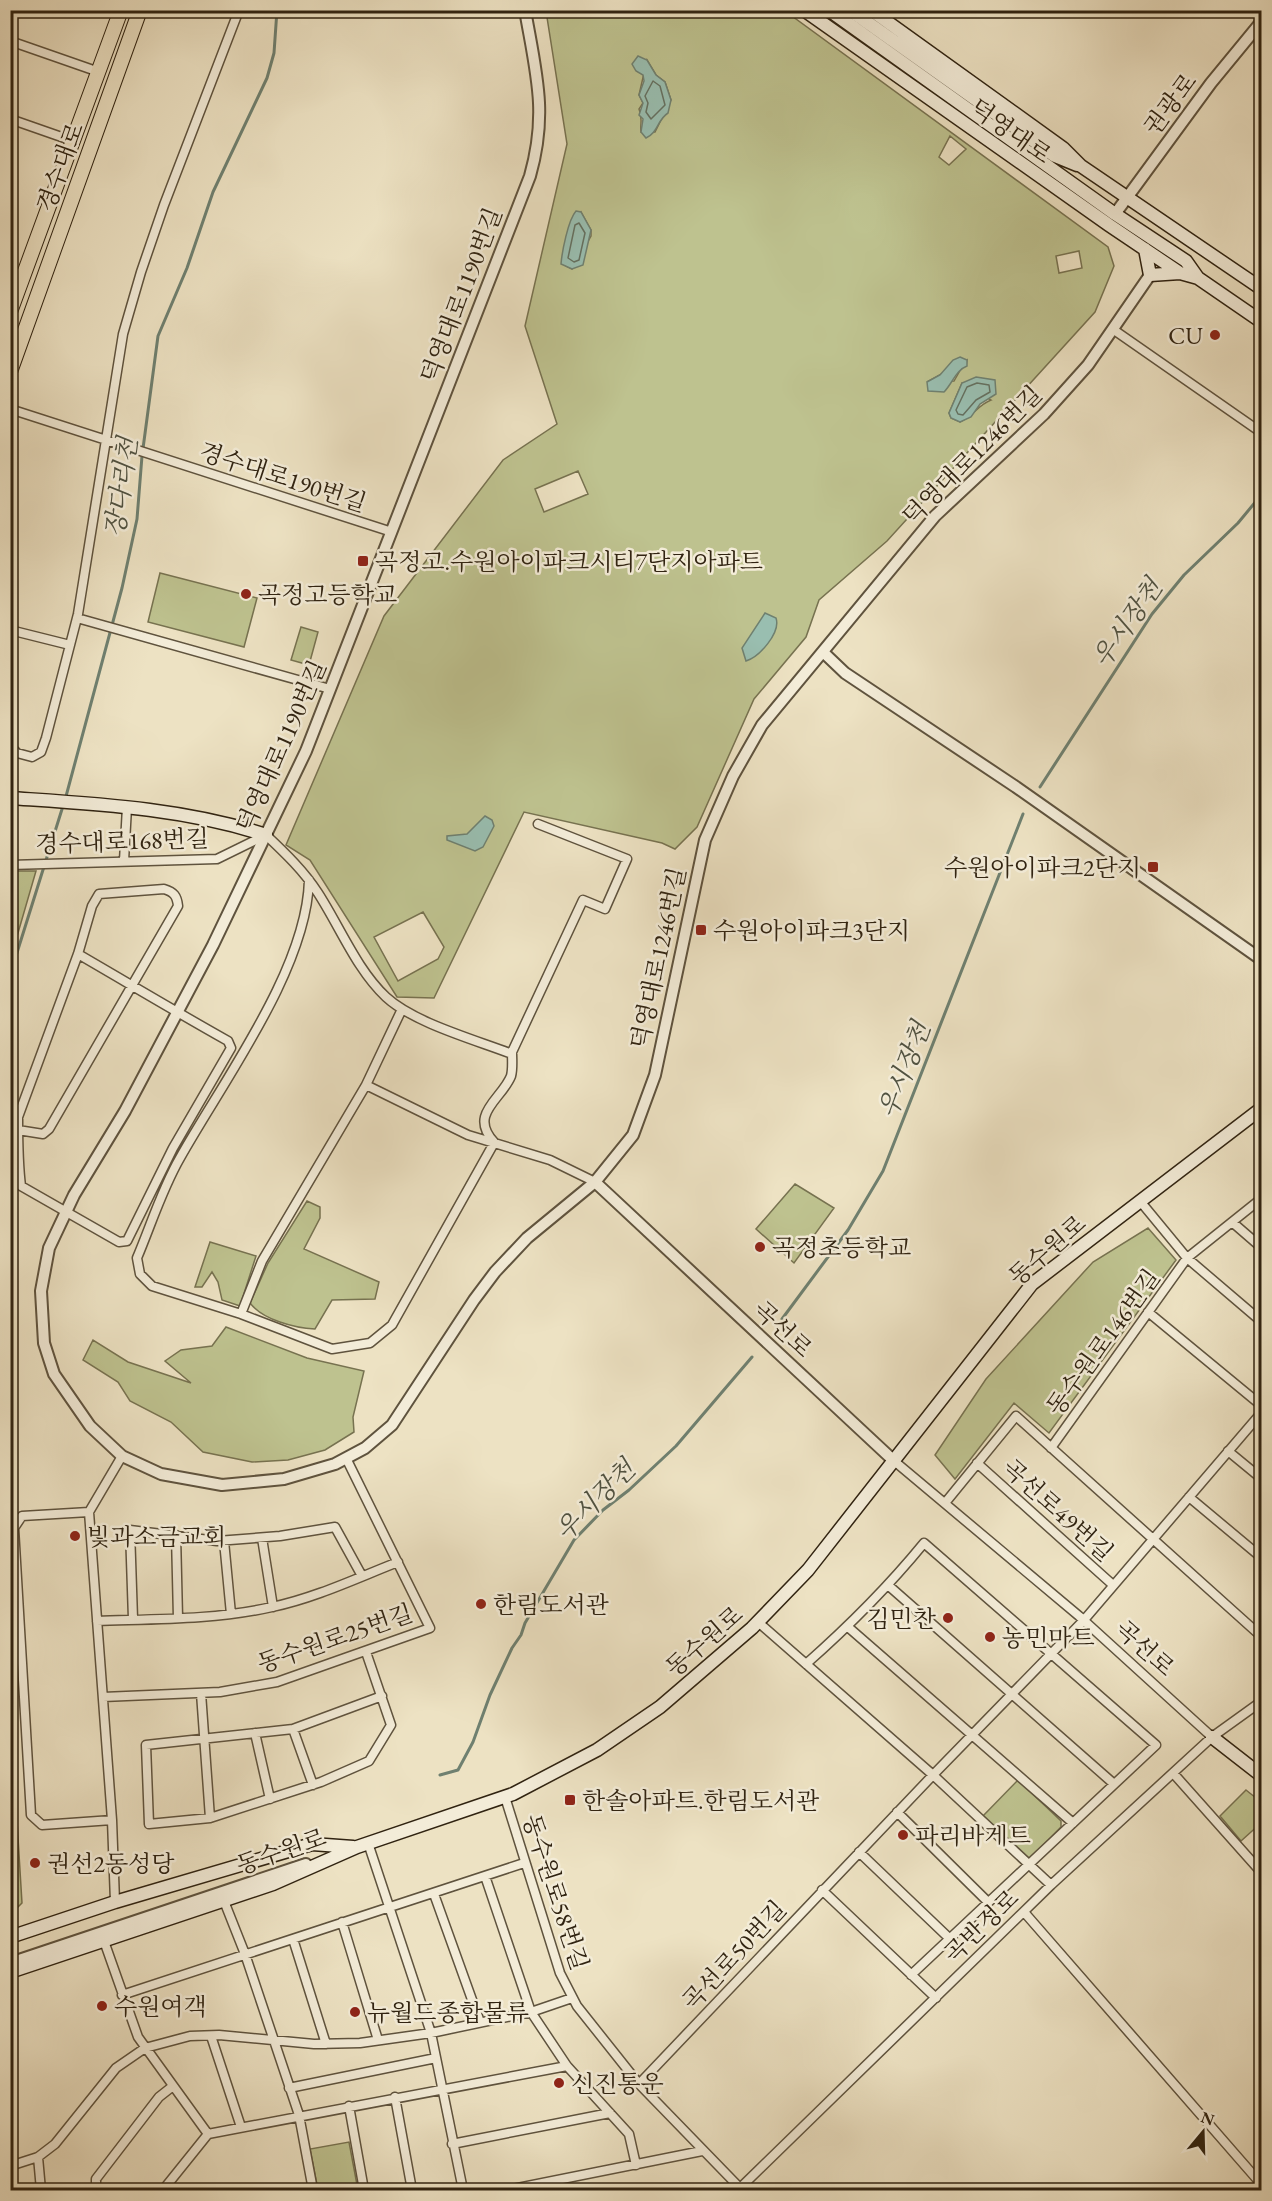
<svg xmlns="http://www.w3.org/2000/svg" width="1272" height="2201" font-family="'EB Garamond','Noto Serif KR',serif">
<style>
.green{fill:#bec28f;stroke:#777250;stroke-width:1.5;fill-rule:evenodd}
.water{fill:#99beb0;stroke:#6f8070;stroke-width:1.5}
.lines{fill:none;stroke-linecap:round;stroke-linejoin:round}
.shore{stroke:#647060;stroke-width:1.5}
.stream{stroke:#6f8070;stroke-width:3}
.minor-casing{stroke:#5f533e;stroke-width:11}
.tertiary-casing{stroke:#5f533e;stroke-width:14}
.secondary-casing{stroke:#302311;stroke-width:15}
.primary-casing{stroke:#302311;stroke-width:16}
.minor{stroke:#f3ecd8;stroke-width:8}
.tertiary{stroke:#f3ecd8;stroke-width:10}
.secondary{stroke:#f3ecd8;stroke-width:12}
.primary{stroke:#ede2c3;stroke-width:14}
.poi-dot{fill:#8f2418;stroke:#f3ecd8;stroke-width:2}
.labels{text-anchor:middle;dominant-baseline:central;stroke-width:5;stroke-linejoin:round;paint-order:stroke}
.street-label{font-size:24px;fill:#302311;stroke:#f3ecd8}
.poi-label{font-size:24px;fill:#302311;stroke:#f3ecd8;text-anchor:start}
.water-label{font-size:26px;font-style:italic;fill:#505241;stroke:#f3ecd8}
</style>
<rect width="100%" height="100%" fill="#ede2c3"/>
<filter id="stains"><feTurbulence type="fractalNoise" baseFrequency=".00333" numOctaves="4"/><feColorMatrix values="0 0 0 0 .2 0 0 0 0 .09 0 0 0 0 .02 0 0 0 .5 -.17"/></filter>
<radialGradient id="worn" r=".72"><stop offset=".6" stop-color="#630" stop-opacity="0"/><stop offset="1" stop-color="#630" stop-opacity=".3"/></radialGradient>
<!-- green -->
<path class="green" d="M 546,11 L 785,11 L 1108,247 L 1114,266 L 1095,312 L 887,541 L 819,600 L 806,637 L 754,699 L 697,827 L 675,849 L 662,843 L 524,812 L 434,998 L 397,997 L 310,860 L 286,845 L 384,616 L 503,460 L 557,424 L 525,326 L 567,144 ZM 647,60 L 656,75 L 665,82 L 671,100 L 655,132 L 641,132 C 640,123 643,118 639,109 L 643,103 L 639,95 ZM 950,136 L 966,149 L 949,165 L 939,157 ZM 581,212 L 591,230 L 591,236 L 572,269 L 566,266 C 565,241 567,232 581,212 ZM 1079,251 L 1082,268 L 1059,273 L 1056,256 ZM 967,360 L 966,366 L 962,367 L 954,381 L 927,382 ZM 962,383 L 991,400 C 978,405 973,416 960,422 L 951,418 L 949,413 ZM 578,471 L 588,494 L 544,512 L 535,489 ZM 423,912 L 444,947 L 438,959 L 398,981 L 374,937 Z
M 160,573 L 257,598 L 244,647 L 148,622 Z
M 301,627 L 318,632 L 309,665 L 291,660 Z
M 11,871 L 36,871 L 11,957 L 10,871 Z
M 795,1184 L 834,1208 L 794,1263 L 756,1229 Z
M 307,1201 L 320,1207 L 320,1218 L 304,1249 L 379,1282 L 375,1299 L 332,1300 L 315,1329 C 295,1328 263,1320 250,1303 L 268,1263 Z
M 1148,1228 L 1176,1260 L 1049,1433 L 1014,1403 L 955,1479 L 935,1455 L 986,1379 L 1093,1262 Z
M 210,1242 L 256,1256 L 240,1306 L 222,1300 L 218,1282 L 212,1272 L 202,1287 L 195,1287 Z
M 226,1327 L 307,1358 L 364,1371 L 353,1417 L 354,1432 L 325,1450 L 288,1460 L 252,1462 L 203,1452 L 171,1422 L 130,1401 L 118,1382 L 83,1360 L 93,1340 L 128,1362 L 191,1383 L 165,1361 L 181,1350 L 212,1346 Z
M 10,1615 L 13,1756 L 22,1903 L 11,1914 Z
M 1018,1780 L 1061,1821 L 1061,1827 L 1031,1858 L 1025,1858 L 982,1817 Z
M 1246,1790 L 1261,1802 L 1261,1823 L 1241,1841 L 1220,1816 Z
M 349,2142 L 358,2190 L 318,2190 L 310,2149 Z"/>
<!-- water -->
<path class="water" d="M 638,56 L 647,60 L 656,75 L 665,82 L 671,100 L 668,113 C 657,120 658,133 646,138 L 641,132 L 643,119 L 639,115 L 643,103 L 639,95 L 644,81 L 643,75 L 636,71 L 632,64 Z
M 576,211 L 581,212 L 591,230 L 583,265 L 572,269 L 561,264 C 562,252 568,220 576,211 Z
M 960,357 L 967,360 L 967,366 C 956,370 952,384 944,392 L 928,391 L 927,382 L 940,375 L 953,360 Z
M 976,377 L 995,380 L 996,394 L 980,404 L 971,417 L 960,422 L 951,418 L 949,413 L 962,383 Z
M 765,613 L 776,618 C 781,633 759,657 746,661 L 742,648 Z
M 485,816 L 492,820 L 494,826 L 483,847 L 475,851 L 447,840 L 447,836 L 467,834 Z"/>
<g class="lines">
<!-- shore -->
<path class="shore" d="M 653,81 L 660,86 L 665,105 L 651,119 L 646,112 L 648,103 L 645,96 Z
M 579,223 L 585,233 L 579,260 L 574,262 L 568,258 L 575,225 Z
M 977,383 L 989,385 L 990,392 L 976,400 L 963,415 L 958,414 L 956,410 L 967,387 Z"/>
<!-- stream -->
<path class="stream" d="M 1040,787 L 1152,614 L 1184,575 L 1238,523 L 1262,494
M 65,800 L 122,588 L 137,519 L 142,456 L 158,336 L 187,268 L 213,192 L 267,78 L 274,53 L 277,10
M 10,975 L 63,806
M 782,1319 L 848,1230 L 883,1171 L 1023,814
M 440,1775 L 458,1770 L 473,1742 L 490,1695 L 512,1648 L 521,1635 L 525,1623 L 574,1540 L 603,1510 L 629,1490 L 676,1446 L 752,1357"/>
<!-- minor casing -->
<g class="minor-casing">
<path id="minor" d="M 10,41 L 99,72
M 10,119 L 73,141
M 1114,330 L 1262,433
M 10,409 L 392,532
M 77,618 L 330,689
M 10,630 L 70,645
M 10,746 L 17,753 L 32,757 L 41,752 L 46,738 L 78,614 L 123,334 L 141,272 L 164,205 L 239,10
M 124,861 L 127,807
M 10,865 L 217,859 L 266,835 C 285,853 304,871 318,893 C 340,927 357,970 386,997 C 414,1023 476,1040 512,1054
M 366,1085 L 402,1009
M 18,1130 L 43,1134 L 49,1129 L 178,906 C 177,896 174,892 164,889 L 99,894 L 92,906 L 78,954 L 18,1117 C 18,1140 18,1163 21,1186 L 119,1242 L 127,1241 L 173,1148 L 231,1048 L 228,1041 C 178,1013 128,983 78,954
M 494,1142 C 468,1114 502,1099 511,1076 C 513,1069 512,1059 512,1052 L 583,900 L 605,909 L 627,859 L 538,824
M 494,1143 L 392,1325 L 370,1343 L 332,1349 L 241,1314 L 262,1261 L 366,1085 L 468,1135 L 550,1160 L 595,1182
M 1140,1201 L 1187,1258 L 1262,1322
M 1232,1222 L 1262,1248
M 1148,1312 L 1262,1406
M 241,1314 L 152,1286 L 140,1274 L 137,1258 C 151,1225 162,1189 180,1158 C 223,1081 307,969 309,880
M 1051,1448 L 1187,1258 L 1262,1198
M 1228,1451 L 1262,1479
M 893,1460 L 1079,1616 L 1212,1737
M 977,1463 L 1113,1585
M 1189,1497 L 1262,1558
M 945,1503 L 1016,1416 L 1262,1637
M 89,1512 L 22,1516 L 14,1528 L 31,1815 L 42,1825 L 112,1820
M 176,1535 L 178,1618
M 262,1538 L 273,1607
M 224,1541 L 231,1614
M 889,1586 L 1114,1784
M 133,1619 L 130,1530 L 217,1541 L 280,1536 L 335,1527 L 362,1576
M 97,1621 C 155,1619 215,1620 272,1607 C 315,1598 357,1578 398,1562
M 758,1622 L 933,1775 L 1051,1885
M 848,1627 L 1073,1823
M 366,1652 L 391,1725 L 369,1761 L 321,1782 L 210,1818 L 149,1824 L 146,1745 L 293,1729 L 382,1696
M 806,1664 C 849,1626 888,1587 924,1543 L 1156,1745 L 911,1975
M 201,1693 L 210,1818
M 103,1697 L 220,1692 L 277,1682 L 430,1628 L 346,1458
M 293,1729 L 313,1785
M 255,1733 L 270,1799
M 1173,1773 L 1262,1873
M 505,1797 L 560,1973 L 577,2006 L 639,2084 L 740,2188
M 897,1812 L 988,1902
M 368,1843 L 431,2033 L 463,2190
M 859,1852 L 949,1938
M 485,1876 L 531,2012 L 567,2066 L 629,2134 L 636,2165
M 822,1890 L 936,1998
M 434,1894 L 480,2022
M 224,1901 L 245,1954 L 299,2115 L 313,2190
M 115,1902 L 112,1820 L 89,1512 L 122,1456
M 1024,1912 L 1262,2185
M 342,1922 L 378,2040
M 293,1939 L 326,2044
M 104,1941 L 138,2037 L 208,2134
M 122,1995 L 524,1863
M 211,2036 L 241,2127
M 639,2084 L 933,1775 L 1084,1620 L 1262,1412
M 289,2088 L 436,2058
M 395,2097 L 412,2190
M 349,2106 L 364,2190
M 452,2144 L 610,2113
M 38,2157 L 41,2190
M 10,2166 L 38,2157 L 55,2144 L 116,2068 L 145,2048 L 190,2036 L 219,2035 L 314,2044 L 360,2043 L 431,2033 L 531,2012 L 572,1998
M 96,2190 L 96,2179 L 159,2097 L 173,2086
M 163,2190 L 208,2134 L 567,2066
M 507,2190 L 702,2151
M 738,2190 L 1051,1885 L 1212,1737 L 1262,1701"/>
</g>
<!-- tertiary casing -->
<g class="tertiary-casing">
<path id="tertiary" d="M 525,10 C 536,73 548,113 530,176 L 306,751 L 213,945 L 125,1111 L 74,1195 L 49,1248 L 41,1291 L 44,1343 L 54,1374 L 90,1426 L 122,1456 L 161,1474 L 222,1485 L 284,1479 L 335,1464 L 365,1448 L 392,1425 L 474,1300 L 495,1272 L 527,1238 L 595,1182 L 633,1135 L 655,1075 L 705,840 L 733,776 L 762,725 L 935,516 L 1044,414 L 1088,365 L 1150,275
M 1115,214 L 1211,83 L 1262,21
M 823,652 L 845,673 L 1016,787 L 1262,960
M 595,1182 L 893,1460
M 10,1963 L 306,1864"/>
</g>
<!-- secondary casing -->
<g class="secondary-casing">
<path id="secondary" d="M 804,10 L 1109,225 L 1180,273 L 1198,278 L 1262,322
M 829,10 L 1115,214 L 1186,261 L 1198,278
M 850,10 L 1055,156 L 1077,165
M 871,10 L 1063,148 L 1081,166 L 1262,289
M 1145,249 L 1150,275 L 1180,273
M 10,798 C 97,804 183,808 266,835
M 1212,1737 L 1262,1776
M 10,1937 L 115,1902 L 312,1844 L 353,1847
M 10,1972 L 273,1884 L 357,1847 L 513,1794 L 597,1750 L 660,1707 L 752,1628 L 808,1570 L 1032,1284 L 1262,1108"/>
</g>
<!-- primary casing -->
<g class="primary-casing">
<path id="primary" d="M 10,312 L 121,10
M 10,372 L 140,10"/>
</g>
<!-- minor -->
<use href="#minor" class="minor"/>
<!-- tertiary -->
<use href="#tertiary" class="tertiary"/>
<!-- secondary -->
<use href="#secondary" class="secondary"/>
<!-- primary -->
<use href="#primary" class="primary"/>
</g>
<!-- markers -->
<g class="poi-dot">
<circle cx="1215" cy="335" r="6"/>
<rect x="357" y="555" width="12" height="12" rx="3"/>
<circle cx="246" cy="594" r="6"/>
<rect x="1147" y="861" width="12" height="12" rx="3"/>
<rect x="695" y="924" width="12" height="12" rx="3"/>
<circle cx="760" cy="1247" r="6"/>
<circle cx="75" cy="1536" r="6"/>
<circle cx="481" cy="1604" r="6"/>
<circle cx="948" cy="1618" r="6"/>
<circle cx="990" cy="1637" r="6"/>
<rect x="564" y="1794" width="12" height="12" rx="3"/>
<circle cx="903" cy="1835" r="6"/>
<circle cx="35" cy="1863" r="6"/>
<circle cx="102" cy="2006" r="6"/>
<circle cx="355" cy="2012" r="6"/>
<circle cx="559" cy="2083" r="6"/>
</g>
<g class="labels">
<!-- street labels -->
<g class="street-label">
<text transform="translate(1170 104) rotate(-53)">권광로</text>
<text transform="translate(1011 131) rotate(35)">덕영대로</text>
<text transform="translate(60 167) rotate(-70)">경수대로</text>
<text transform="translate(461 295) rotate(-69)">덕영대로1190번길</text>
<text transform="translate(972 455) rotate(-45)">덕영대로1246번길</text>
<text transform="translate(283 477) rotate(18)">경수대로190번길</text>
<text transform="translate(281 746) rotate(-66)">덕영대로1190번길</text>
<text transform="translate(122 841) rotate(-2)">경수대로168번길</text>
<text transform="translate(658 958) rotate(-78)">덕영대로1246번길</text>
<text transform="translate(1047 1250) rotate(-41)">동수원로</text>
<text transform="translate(783 1329) rotate(43)">곡선로</text>
<text transform="translate(1103 1342) rotate(-54)">동수원로146번길</text>
<text transform="translate(1058 1510) rotate(42)">곡선로49번길</text>
<text transform="translate(335 1638) rotate(-19)">동수원로25번길</text>
<text transform="translate(704 1641) rotate(-41)">동수원로</text>
<text transform="translate(1145 1648) rotate(42)">곡선로</text>
<text transform="translate(281 1851) rotate(-19)">동수원로</text>
<text transform="translate(556 1892) rotate(72)">동수원로58번길</text>
<text transform="translate(981 1926) rotate(-44)">곡반정로</text>
<text transform="translate(734 1955) rotate(-47)">곡선로50번길</text>
</g>
<!-- poi labels -->
<g class="poi-label">
<text x="1203" y="335" text-anchor="end">CU</text>
<text x="375" y="561">곡정고.수원아이파크시티7단지아파트</text>
<text x="258" y="594">곡정고등학교</text>
<text x="1141" y="867" text-anchor="end">수원아이파크2단지</text>
<text x="713" y="930">수원아이파크3단지</text>
<text x="772" y="1247">곡정초등학교</text>
<text x="87" y="1536">빛과소금교회</text>
<text x="493" y="1604">한림도서관</text>
<text x="936" y="1618" text-anchor="end">김민찬</text>
<text x="1002" y="1637">농민마트</text>
<text x="582" y="1800">한솔아파트.한림도서관</text>
<text x="915" y="1835">파리바게트</text>
<text x="47" y="1863">권선2동성당</text>
<text x="114" y="2006">수원여객</text>
<text x="367" y="2012">뉴월드종합물류</text>
<text x="571" y="2083">신진통운</text>
</g>
<!-- water labels -->
<g class="water-label">
<text transform="translate(121 487) rotate(-82)">장다리천</text>
<text transform="translate(1127 623) rotate(-55)">우시장천</text>
<text transform="translate(904 1070) rotate(-69)">우시장천</text>
<text transform="translate(595 1500) rotate(-45)">우시장천</text>
</g>
</g>
<!-- margin -->
<rect width="1272" height="2201" fill="none" stroke="#ede2c3" stroke-width="36"/>
<rect x="12" y="12" width="1248" height="2177" fill="none" stroke="#302311" stroke-width="3"/>
<rect x="18" y="18" width="1236" height="2165" fill="none" stroke="#302311" stroke-width="1.5"/>
<!-- north arrow -->
<g transform="translate(1203 2132) rotate(19)" stroke="#f3ecd8" stroke-width="4.5" paint-order="stroke">
<path d="M0-4.5L10 22L0 15L-10 22Z" fill="#302311"/>
<text y="-9" font-size="16" font-weight="bold" text-anchor="middle" fill="#302311">N</text>
</g>
<rect width="100%" height="100%" filter="url(#stains)"/>
<rect width="100%" height="100%" fill="url(#worn)"/>
</svg>
